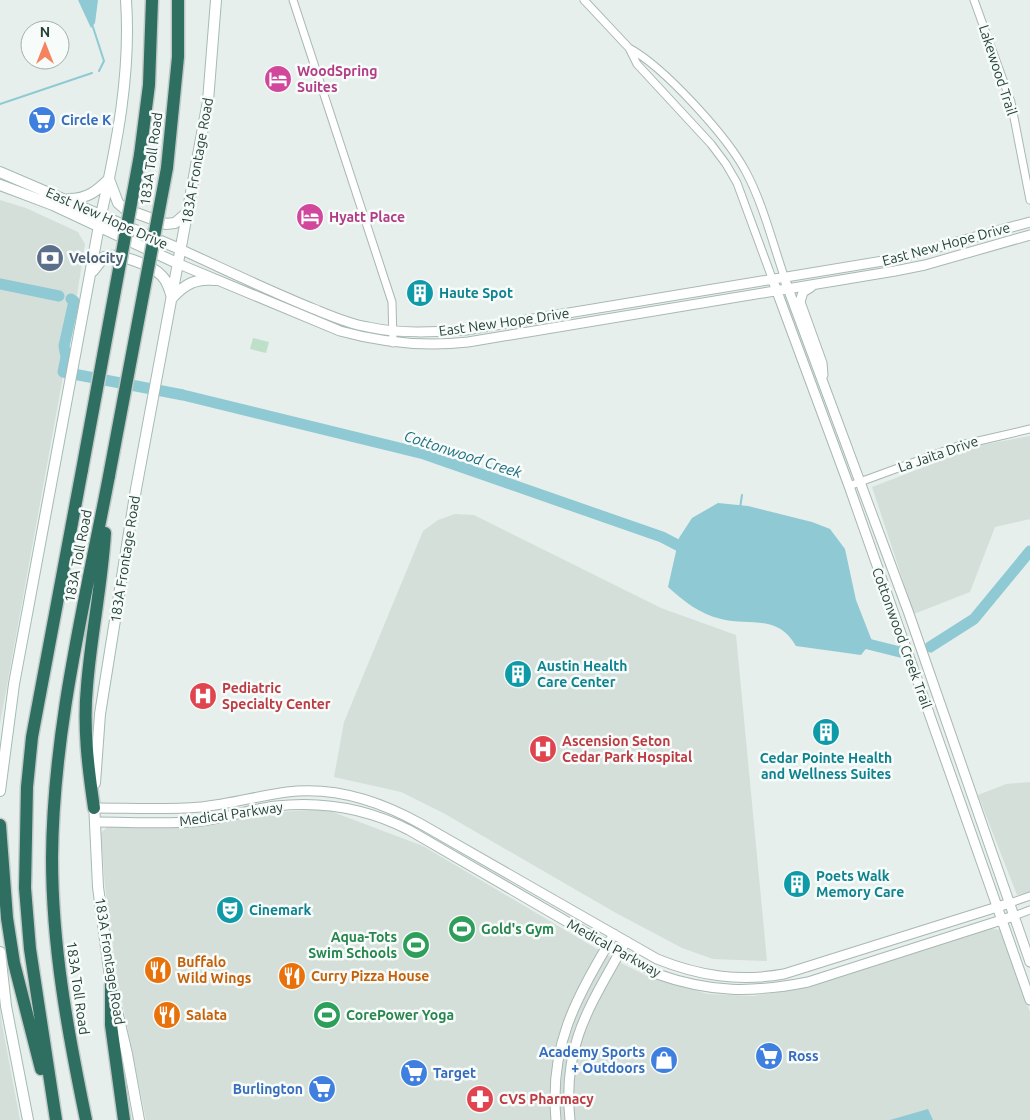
<svg xmlns="http://www.w3.org/2000/svg" width="1030" height="1120" font-family="Ubuntu,sans-serif">
<style>
.built{fill:#d4dfda}
.green{fill:#bfe0c8}
.water{fill:#8ec9d4}
.lines{fill:none;stroke-linecap:round;stroke-linejoin:round}
.stream{stroke:#8ec9d4;stroke-width:2}
.river{stroke:#8ec9d4;stroke-width:11}
.minor-casing{stroke:#a8b8b2;stroke-width:9}
.tertiary-casing{stroke:#a8b8b2;stroke-width:11}
.secondary-casing{stroke:#a4bbb3;stroke-width:12}
.motorway-casing{stroke:#c2cac8;stroke-width:15}
.minor{stroke:#fff;stroke-width:7}
.tertiary{stroke:#fff;stroke-width:9}
.secondary{stroke:#fff;stroke-width:10}
.motorway{stroke:#2f6f62;stroke-width:12}
.motorway-bridge-casing{stroke:#c2cac8;stroke-width:15;stroke-linecap:butt}
.motorway-bridge{stroke:#2f6f62;stroke-width:12}
.labels{text-anchor:middle;dominant-baseline:central;stroke-width:5;stroke-linejoin:round;paint-order:stroke}
.street-label{font-size:14px;fill:#24423a;stroke:#f7fbf9}
.hotel-label{font-size:14px;font-weight:bold;fill:#b23c85;stroke:#f7fbf9;text-anchor:start}
.shop-label{font-size:14px;font-weight:bold;fill:#366cbe;stroke:#f7fbf9;text-anchor:start}
.service-label{font-size:14px;font-weight:bold;fill:#4e5e75;stroke:#f7fbf9;text-anchor:start}
.culture-label{font-size:14px;font-weight:bold;fill:#0d838f;stroke:#f7fbf9;text-anchor:start}
.health-label{font-size:14px;font-weight:bold;fill:#be3a42;stroke:#f7fbf9;text-anchor:start}
.leisure-label{font-size:14px;font-weight:bold;fill:#27864d;stroke:#f7fbf9;text-anchor:start}
.food-label{font-size:14px;font-weight:bold;fill:#c56008;stroke:#f7fbf9;text-anchor:start}
.water-label{font-size:15px;font-style:italic;fill:#1c6f80;stroke:#f7fbf9}
</style>
<rect width="100%" height="100%" fill="#e6efeb"/>
<!-- built -->
<path class="built" d="M 0,200 L 26,208 L 78,232 L 85,244 L 72,327 L 0,724 Z
M 1030,436 L 1030,519 L 995,527 L 970,592 L 914,614 L 872,487 L 981,445 Z
M 455,514 L 474,515 L 661,608 L 736,635 L 767,961 L 713,959 L 682,948 L 616,913 L 445,814 L 401,792 L 334,777 L 344,722 L 423,531 L 438,520 Z
M 1030,782 L 1030,892 L 1017,895 L 978,795 L 1006,784 Z
M 325,809 L 423,846 L 619,962 L 649,977 L 708,994 L 753,996 L 799,989 L 989,928 L 1000,930 L 1030,1012 L 1030,1120 L 146,1120 L 117,976 L 105,887 L 101,833 L 107,827 L 193,827 L 268,813 Z
M 0,1007 L 2,1024 L 20,1120 L 0,1120 Z"/>
<!-- green -->
<path class="green" d="M 253,338 L 269,342 L 266,353 L 250,349 Z"/>
<!-- water -->
<path class="water" d="M 78,0 L 98,0 L 95,23 L 91,28 Z
M 718,503 L 748,506 L 812,522 L 830,529 L 845,549 L 856,600 L 872,641 L 861,655 L 796,646 C 778,614 751,626 721,619 C 699,614 684,601 668,587 L 679,538 L 692,518 Z
M 928,1109 L 933,1120 L 890,1120 Z"/>
<g class="lines">
<!-- stream -->
<path class="stream" d="M 92,24 L 104,61 L 99,71
M 0,104 L 92,73
M 740,508 L 742,495"/>
<!-- river -->
<path class="river" d="M 0,284 L 59,296
M 71,299 L 74,301 L 64,346 L 66,357 L 63,372 L 183,395 L 424,454 L 662,537 L 691,552
M 856,641 L 900,652
M 930,647 L 974,619 L 1030,551"/>
<!-- minor casing -->
<g class="minor-casing">
<path id="minor" d="M 293,0 L 392,302 L 393,343
M 584,0 L 629,48 L 637,64 L 711,144 L 726,164 L 737,183 L 772,278
M 974,0 L 1011,102 L 1030,200
M 629,48 C 664,67 727,136 746,172 C 763,204 772,241 784,276
M 849,486 L 961,445 L 1030,429
M 1010,903 L 1030,896
M 1014,916 L 1030,910"/>
</g>
<!-- tertiary casing -->
<g class="tertiary-casing">
<path id="tertiary" d="M 182,250 C 226,270 269,291 314,309 C 331,316 349,324 368,327 C 400,334 434,332 466,330 L 895,259 L 1030,222
M 179,264 L 340,331 C 383,343 423,347 468,342 L 895,271 L 925,265 L 1030,235
M 772,278 L 849,486 L 1030,1000
M 786,283 L 908,611 L 1030,962
M 811,287 L 803,292 L 800,302 L 822,363 L 823,375
M 94,808 C 130,808 166,810 201,807 C 230,804 258,796 287,792 C 335,786 380,801 421,824 L 657,959 C 699,976 739,982 784,974 L 1010,903
M 95,822 C 127,822 161,824 194,822 C 221,820 249,809 276,806 C 322,801 368,809 409,830 L 657,974 C 711,993 752,993 808,982 L 1014,916
M 556,1120 C 549,1043 577,998 614,934
M 570,1120 C 562,1043 591,1005 626,941"/>
</g>
<!-- secondary casing -->
<g class="secondary-casing">
<path id="secondary" d="M 0,172 L 182,250
M 0,185 L 53,205 L 179,264
M 69,199 C 87,199 97,191 109,179 L 118,203 L 125,209 L 166,224 L 175,223 L 189,211
M 93,271 L 104,257 C 117,252 152,265 162,276 C 168,282 170,290 172,298 C 185,284 196,278 215,280
M 95,783 L 100,714 L 136,489 L 208,101 L 216,0
M 0,791 L 14,684 L 101,215 C 117,144 131,73 126,0
M 94,802 L 98,887 L 111,985 L 127,1054 L 139,1120
M 0,952 L 6,1006 L 28,1120"/>
</g>
<!-- motorway casing -->
<g class="motorway-casing">
<path id="motorway" d="M 140,155 L 149,85 L 152,0
M 167,168 L 178,57 L 178,0
M 94,808 C 88,767 83,727 87,686 C 91,635 102,584 105,533
M 0,825 L 7,918 L 14,963 L 41,1069
M 111,985 L 111,1025 L 124,1120
M 56,1120 L 30,949 L 25,888 L 27,787 L 32,737 L 82,470
M 86,1120 C 68,1033 52,947 52,858 C 53,729 85,602 109,476"/>
</g>
<!-- minor -->
<use href="#minor" class="minor"/>
<!-- tertiary -->
<use href="#tertiary" class="tertiary"/>
<!-- secondary -->
<use href="#secondary" class="secondary"/>
<!-- motorway -->
<use href="#motorway" class="motorway"/>
<!-- motorway-bridge casing -->
<g class="motorway-bridge-casing">
<path id="motorway-bridge" d="M 82,470 L 140,155
M 109,476 L 167,168"/>
</g>
<!-- motorway-bridge -->
<use href="#motorway-bridge" class="motorway-bridge"/>
</g>
<!-- icons -->
<defs>
<g id="hotel-disc" transform="scale(1.4375)"><circle r="9.5" fill="#d1479c" stroke="#f7fbf9"/><path d="M-6-4.5h1.5V1H6V5H4.5V3h-9V5H-6ZM-4 0a1.8 1.8 0 1 1 3.6 0ZM.5 0V-2.5h3Q6-2.5 6 0Z" fill="#fff"/></g>
<g id="supermarket-disc" transform="scale(1.4375)"><circle r="9.5" fill="#3f7fe0" stroke="#f7fbf9"/><path d="M-6-5.5h2.5l.6 2H6L4.5 2H-2.5L-4.4-4H-6ZM-1.5 3.2a1.3 1.3 0 1 0 .1 0ZM3 3.2a1.3 1.3 0 1 0 .1 0Z" fill="#fff"/></g>
<g id="bank-disc" transform="scale(1.4375)"><circle r="9.5" fill="#5c6f8a" stroke="#f7fbf9"/><path d="M-6-4H6V4H-6ZM0-2.3a2.3 2.3 0 1 0 0 4.6a2.3 2.3 0 1 0 0-4.6Z" fill="#fff"/></g>
<g id="building-disc" transform="scale(1.4375)"><circle r="9.5" fill="#0f9aa8" stroke="#f7fbf9"/><path d="M-4-6H4V6H1V3H-1V6H-4ZM-2.5-4.3h1.7v1.8h-1.7ZM.8-4.3h1.7v1.8H.8ZM-2.5-1h1.7V.8h-1.7ZM.8-1h1.7V.8H.8Z" fill="#fff"/></g>
<g id="hospital-disc" transform="scale(1.4375)"><circle r="9.5" fill="#e0444e" stroke="#f7fbf9"/><path d="M-5-5h3v3.5h4V-5h3V5h-3V1.5h-4V5h-3Z" fill="#fff"/></g>
<g id="theatre-disc" transform="scale(1.4375)"><circle r="9.5" fill="#0f9aa8" stroke="#f7fbf9"/><path d="M-5-5.5Q0-4 5-5.5V0Q5 5 0 6Q-5 5-5 0ZM-3.3-2.5H-1v1.5H-3.3ZM1-2.5H3.3v1.5H1ZM-2.8 1Q0 5.5 2.8 1Z" fill="#fff"/></g>
<g id="stadium-disc" transform="scale(1.4375)"><circle r="9.5" fill="#2e9e5b" stroke="#f7fbf9"/><path d="M0-5a6.5 5 0 1 0 0 10a6.5 5 0 1 0 0-10ZM-3.5-1.8h7v3.6h-7Z" fill="#fff"/></g>
<g id="restaurant-disc" transform="scale(1.4375)"><circle r="9.5" fill="#e8710a" stroke="#f7fbf9"/><path d="M-5-6h1v4h1v-4h1v4h1v-4h1v5L-1.5 .5V6h-2V.5L-5-1ZM5-6V6H3V1.5H1.5Q1.5-4 5-6Z" fill="#fff"/></g>
<g id="shop-disc" transform="scale(1.4375)"><circle r="9.5" fill="#3f7fe0" stroke="#f7fbf9"/><path d="M-5-2.5h2.3a2.7 3.5 0 0 1 5.4 0H5L5.5 6h-11ZM-1.5-2.5h3a1.5 2.3 0 0 0-3 0Z" fill="#fff"/></g>
<g id="pharmacy-disc" transform="scale(1.4375)"><circle r="9.5" fill="#e0444e" stroke="#f7fbf9"/><path d="M-2-6h4v4h4v4h-4v4h-4v-4h-4v-4h4Z" fill="#fff"/></g>
</defs>
<g fill-rule="evenodd">
<use href="#hotel-disc" x="278" y="79"/>
<use href="#supermarket-disc" x="42" y="120"/>
<use href="#hotel-disc" x="310" y="217"/>
<use href="#bank-disc" x="50" y="258"/>
<use href="#building-disc" x="420" y="293"/>
<use href="#building-disc" x="518" y="674"/>
<use href="#hospital-disc" x="203" y="696"/>
<use href="#building-disc" x="826" y="732"/>
<use href="#hospital-disc" x="543" y="749"/>
<use href="#building-disc" x="797" y="884"/>
<use href="#theatre-disc" x="230" y="910"/>
<use href="#stadium-disc" x="462" y="929"/>
<use href="#stadium-disc" x="416" y="945"/>
<use href="#restaurant-disc" x="158" y="970"/>
<use href="#restaurant-disc" x="292" y="976"/>
<use href="#restaurant-disc" x="167" y="1015"/>
<use href="#stadium-disc" x="327" y="1015"/>
<use href="#supermarket-disc" x="769" y="1056"/>
<use href="#shop-disc" x="664" y="1060"/>
<use href="#supermarket-disc" x="414" y="1073"/>
<use href="#supermarket-disc" x="322" y="1089"/>
<use href="#pharmacy-disc" x="480" y="1099"/>
</g>
<g class="labels">
<!-- street labels -->
<g class="street-label">
<text transform="translate(998 70) rotate(72)">Lakewood Trail</text>
<text transform="translate(151 159) rotate(-82)">183A Toll Road</text>
<text transform="translate(197 161) rotate(-80)">183A Frontage Road</text>
<text transform="translate(107 218) rotate(24)">East New Hope Drive</text>
<text transform="translate(946 244) rotate(-15)">East New Hope Drive</text>
<text transform="translate(504 322) rotate(-8)">East New Hope Drive</text>
<text transform="translate(938 454) rotate(-19)">La Jaita Drive</text>
<text transform="translate(78 556) rotate(-79)">183A Toll Road</text>
<text transform="translate(125 559) rotate(-81)">183A Frontage Road</text>
<text transform="translate(902 638) rotate(70)">Cottonwood Creek Trail</text>
<text transform="translate(231 814) rotate(-8)">Medical Parkway</text>
<text transform="translate(614 948) rotate(29)">Medical Parkway</text>
<text transform="translate(110 961) rotate(81)">183A Frontage Road</text>
<text transform="translate(78 988) rotate(82)">183A Toll Road</text>
</g>
<!-- hotel labels -->
<g class="hotel-label">
<text x="297" y="71">WoodSpring<tspan x="297" dy="16">Suites</tspan></text>
<text x="329" y="217">Hyatt Place</text>
</g>
<!-- shop labels -->
<g class="shop-label">
<text x="61" y="120">Circle K</text>
<text x="645" y="1052" text-anchor="end">Academy Sports<tspan x="645" dy="16">+ Outdoors</tspan></text>
<text x="788" y="1056">Ross</text>
<text x="433" y="1073">Target</text>
<text x="303" y="1089" text-anchor="end">Burlington</text>
</g>
<!-- service labels -->
<g class="service-label">
<text x="69" y="258">Velocity</text>
</g>
<!-- culture labels -->
<g class="culture-label">
<text x="439" y="293">Haute Spot</text>
<text x="537" y="666">Austin Health<tspan x="537" dy="16">Care Center</tspan></text>
<text x="826" y="758" text-anchor="middle">Cedar Pointe Health<tspan x="826" dy="16">and Wellness Suites</tspan></text>
<text x="816" y="876">Poets Walk<tspan x="816" dy="16">Memory Care</tspan></text>
<text x="249" y="910">Cinemark</text>
</g>
<!-- health labels -->
<g class="health-label">
<text x="222" y="688">Pediatric<tspan x="222" dy="16">Specialty Center</tspan></text>
<text x="562" y="741">Ascension Seton<tspan x="562" dy="16">Cedar Park Hospital</tspan></text>
<text x="499" y="1099">CVS Pharmacy</text>
</g>
<!-- leisure labels -->
<g class="leisure-label">
<text x="481" y="929">Gold's Gym</text>
<text x="397" y="937" text-anchor="end">Aqua-Tots<tspan x="397" dy="16">Swim Schools</tspan></text>
<text x="346" y="1015">CorePower Yoga</text>
</g>
<!-- food labels -->
<g class="food-label">
<text x="177" y="962">Buffalo<tspan x="177" dy="16">Wild Wings</tspan></text>
<text x="311" y="976">Curry Pizza House</text>
<text x="186" y="1015">Salata</text>
</g>
<!-- water labels -->
<g class="water-label">
<text transform="translate(463 454) rotate(18)">Cottonwood Creek</text>
</g>
</g>
<!-- north arrow -->
<g transform="translate(45 45)"><circle r="24" fill="#f7fbf9" stroke="#a3b1ad"/>
<path d="M0-4L9 19L0 12L-9 19Z" fill="#f4845f"/>
<text y="-8" font-size="14" font-weight="bold" text-anchor="middle" fill="#24423a">N</text>
</g>
</svg>
